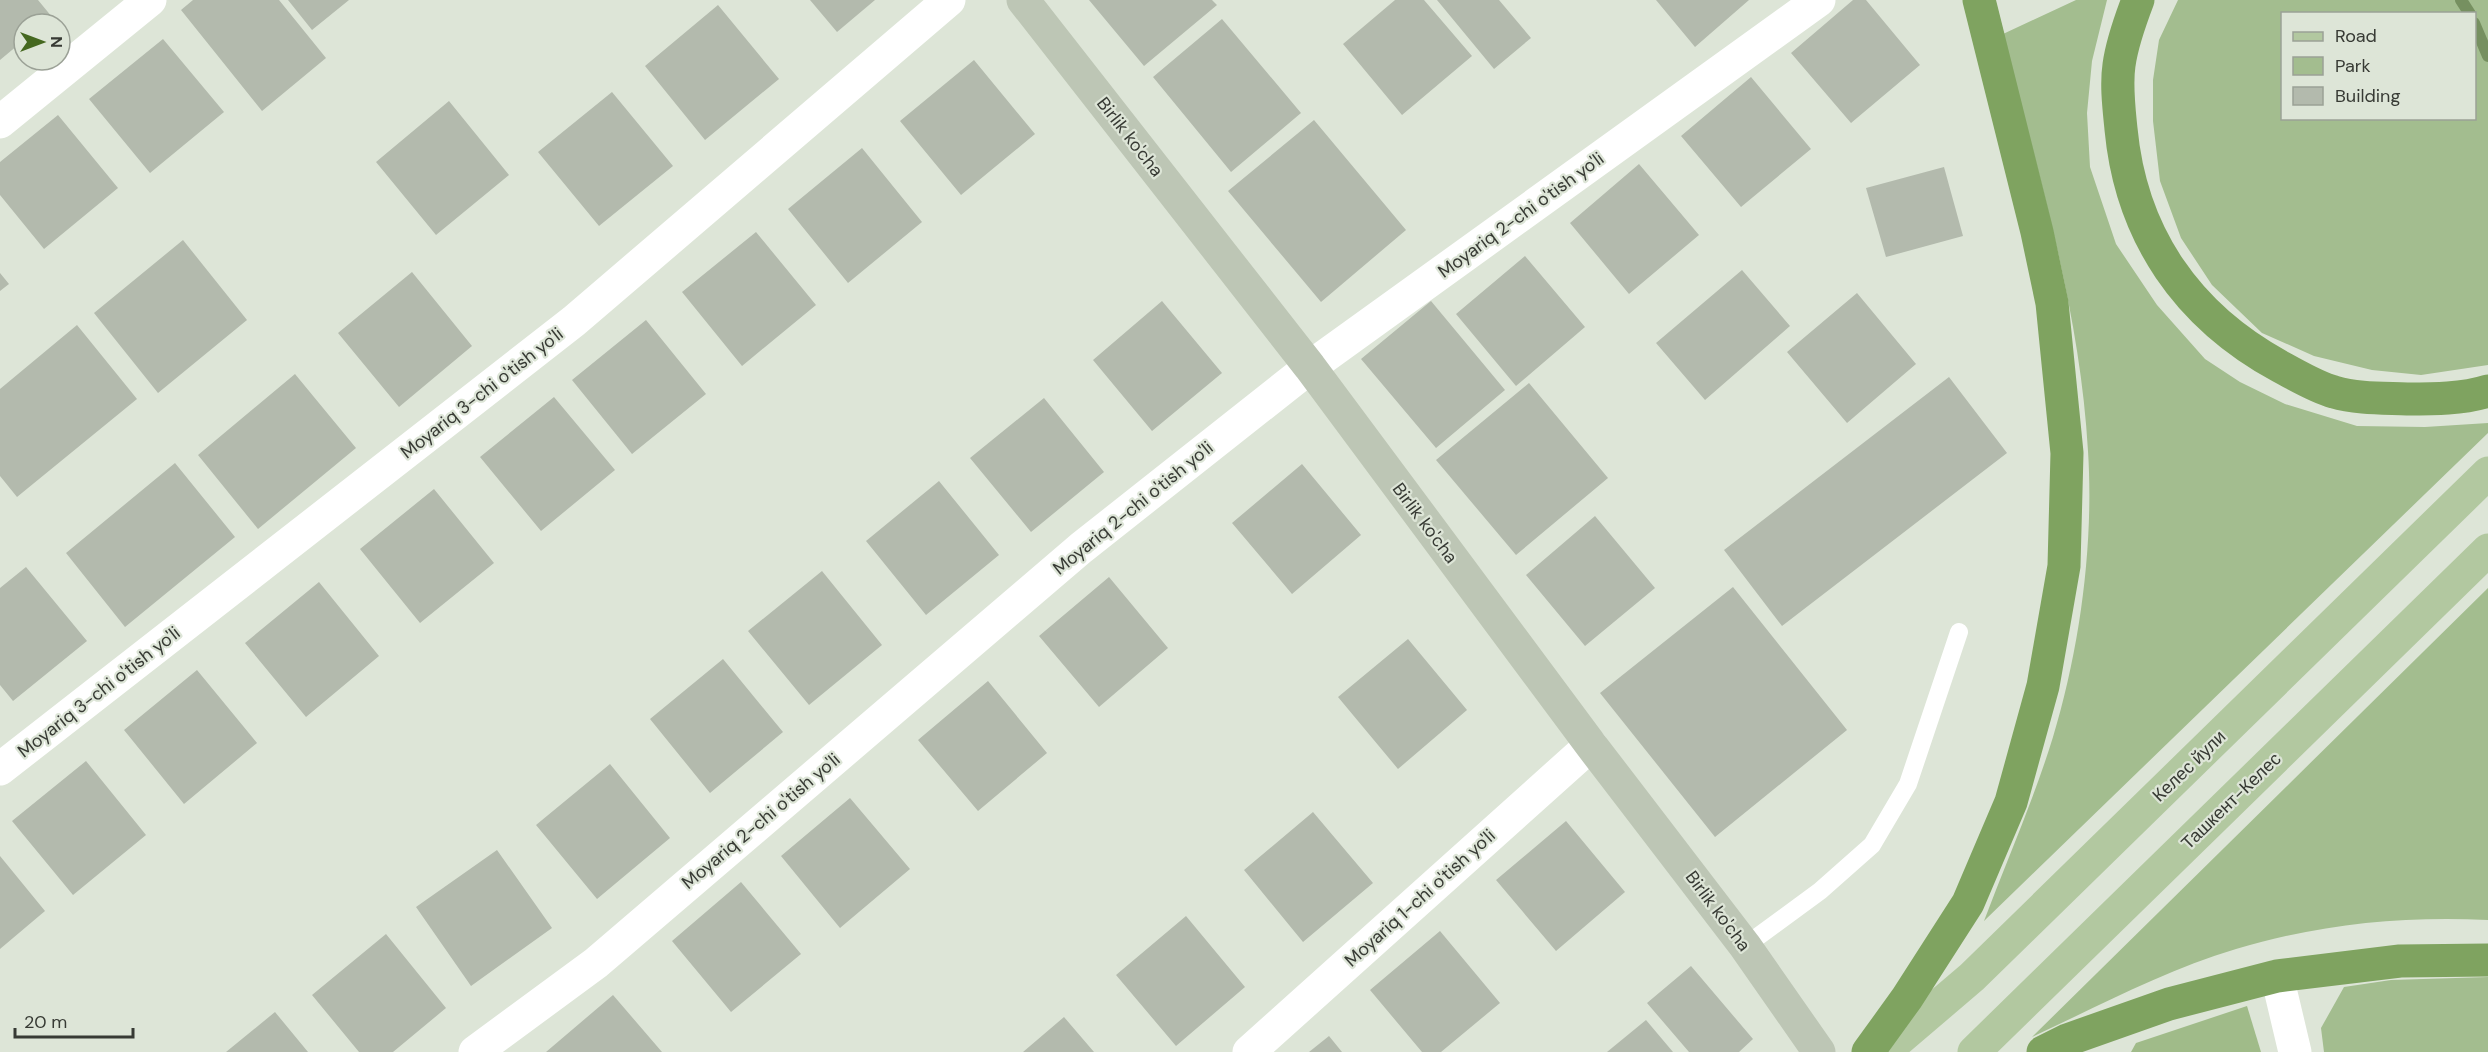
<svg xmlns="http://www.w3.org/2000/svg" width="2488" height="1052" font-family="'DM Sans',sans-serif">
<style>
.green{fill:#a3bd8f;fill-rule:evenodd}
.forest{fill:#a0bb89}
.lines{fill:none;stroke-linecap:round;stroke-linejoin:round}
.stream{stroke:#769060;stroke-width:12}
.building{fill:#b3baad}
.lane{stroke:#fff;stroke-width:18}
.street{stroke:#fff;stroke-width:33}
.secondary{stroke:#bdc6b5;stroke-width:33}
.primary{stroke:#b2c8a0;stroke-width:33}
.highway{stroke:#7fa360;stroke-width:33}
.labels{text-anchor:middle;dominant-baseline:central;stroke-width:4.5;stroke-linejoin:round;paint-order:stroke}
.street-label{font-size:18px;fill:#373a34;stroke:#dde5d7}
</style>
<rect width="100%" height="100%" fill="#dde5d7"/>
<!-- green -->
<path class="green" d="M 2076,0 L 2107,0 L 2092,61 L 2087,113 L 2090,167 L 2116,244 L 2157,305 L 2205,359 L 2240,382 L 2285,404 L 2357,426 L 2425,427 L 2488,423 L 2488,433 L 1984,921 C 2007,860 2034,799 2053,737 C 2080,648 2094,544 2088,451 C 2080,309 2037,171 2003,34 Z
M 2178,0 L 2488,0 L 2488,365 L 2421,375 L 2372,370 L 2314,356 L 2262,333 L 2212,285 L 2181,238 L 2160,181 L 2153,121 L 2153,80 L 2159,40 ZM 2282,14 L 2474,14 L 2474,118 L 2282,118 Z
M 2488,588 L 2488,920 C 2401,916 2320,924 2236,949 C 2165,970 2099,1006 2032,1037 Z
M 2488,977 L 2488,1052 L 2324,1052 L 2321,1028 L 2344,987 L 2391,980 Z"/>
<!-- forest -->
<path class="forest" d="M 2247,1006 L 2261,1052 L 2131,1052 L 2136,1043 Z"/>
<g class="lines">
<!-- stream -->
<path class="stream" d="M 2461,0 L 2470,14
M 2474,23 L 2488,56"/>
</g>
<!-- building -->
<path class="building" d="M 0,0 L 38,0 L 52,17 L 44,24 L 24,24 L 24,40 L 0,60 Z
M 193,0 L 279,0 L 326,58 L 262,111 L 181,10 Z
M 288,0 L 349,0 L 312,30 Z
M 810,0 L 875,0 L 837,32 Z
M 1089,0 L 1212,0 L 1217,5 L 1144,66 Z
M 1395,0 L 1424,0 L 1472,56 L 1402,115 L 1343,44 Z
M 1437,0 L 1499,0 L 1531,38 L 1494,69 Z
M 1656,0 L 1749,0 L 1695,47 Z
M 1853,0 L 1866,0 L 1920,65 L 1851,123 L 1791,53 Z
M 718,5 L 779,79 L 705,140 L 645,66 Z
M 1222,19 L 1301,113 L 1231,172 L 1153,77 Z
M 163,39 L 224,112 L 150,173 L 89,99 Z
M 974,60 L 1035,134 L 961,195 L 900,121 Z
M 1751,77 L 1811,149 L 1741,207 L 1681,136 Z
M 612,92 L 673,166 L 599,226 L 538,152 Z
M 449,101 L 509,175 L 436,235 L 376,162 Z
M 58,115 L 118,188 L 44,249 L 0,195 L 0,162 Z
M 1314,120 L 1406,230 L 1321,302 L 1228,191 Z
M 862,148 L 922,222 L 848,283 L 788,209 Z
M 1639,164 L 1699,235 L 1629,294 L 1570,223 Z
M 1944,167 L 1963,236 L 1886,257 L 1866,188 Z
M 756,232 L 816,305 L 742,366 L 682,292 Z
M 183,240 L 247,320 L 158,393 L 94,313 Z
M 1525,256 L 1585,327 L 1516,386 L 1456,314 Z
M 1742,270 L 1790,326 L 1705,400 L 1656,343 Z
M 412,272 L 472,346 L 399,407 L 338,333 Z
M 0,273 L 9,284 L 0,291 Z
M 1857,293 L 1916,364 L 1847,423 L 1787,352 Z
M 1162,301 L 1222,373 L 1152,431 L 1093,360 Z
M 1431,301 L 1505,390 L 1436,448 L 1361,359 Z
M 646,320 L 706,394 L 632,454 L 572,380 Z
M 77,325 L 137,399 L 17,497 L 0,476 L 0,389 Z
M 295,374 L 356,448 L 258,529 L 198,455 Z
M 1949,377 L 2007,453 L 1782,626 L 1724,550 Z
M 1529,383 L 1608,478 L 1516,555 L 1436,460 Z
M 554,397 L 615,470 L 541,531 L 480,457 Z
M 1044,398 L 1104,472 L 1031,532 L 970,458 Z
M 175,463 L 235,537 L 125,627 L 66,553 Z
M 1302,464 L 1361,535 L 1292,594 L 1232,523 Z
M 939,481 L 999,555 L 926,615 L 866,541 Z
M 434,489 L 494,563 L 420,623 L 360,549 Z
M 1595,516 L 1655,588 L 1585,646 L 1526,575 Z
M 26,567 L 87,641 L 13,701 L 0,685 L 0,588 Z
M 822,571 L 882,645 L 809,705 L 748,631 Z
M 1109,577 L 1168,648 L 1099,707 L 1039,636 Z
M 319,582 L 379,656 L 306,717 L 245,643 Z
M 1733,587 L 1847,730 L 1715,837 L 1600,693 Z
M 1408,639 L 1467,710 L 1398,769 L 1338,697 Z
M 723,659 L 783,732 L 710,793 L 650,719 Z
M 197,670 L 257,743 L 184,804 L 124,730 Z
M 988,681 L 1047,753 L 978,811 L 918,740 Z
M 86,761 L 146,835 L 73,895 L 12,821 Z
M 610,764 L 670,838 L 597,899 L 536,825 Z
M 850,798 L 910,869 L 840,928 L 781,856 Z
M 1313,812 L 1373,883 L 1303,942 L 1244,870 Z
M 1566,821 L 1625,892 L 1556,951 L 1496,880 Z
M 497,850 L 552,928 L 471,986 L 416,907 Z
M 0,856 L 45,911 L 0,949 Z
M 741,882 L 801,954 L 731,1012 L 672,941 Z
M 1186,916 L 1245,987 L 1176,1046 L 1116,975 Z
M 1440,931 L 1500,1003 L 1441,1052 L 1422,1052 L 1370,990 Z
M 386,934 L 446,1008 L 393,1052 L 359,1052 L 312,995 Z
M 1691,966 L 1753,1039 L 1739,1052 L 1689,1052 L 1647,1003 Z
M 613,995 L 662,1052 L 546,1052 Z
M 275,1012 L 308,1052 L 226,1052 Z
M 1064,1017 L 1094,1052 L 1023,1052 Z
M 1646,1020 L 1673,1052 L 1607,1052 Z
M 1329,1036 L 1342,1052 L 1309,1052 Z"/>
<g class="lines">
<!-- lane -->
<path class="lane" d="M 1745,946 L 1820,891 L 1872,845 L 1908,784 L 1959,632"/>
<!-- street -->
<path class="street" d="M 0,122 L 150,0
M 0,769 L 574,321 L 949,0
M 2277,976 L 2295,1052
M 475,1052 L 596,963 L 1081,548 L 1310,367 L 1819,0
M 1249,1052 L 1591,745"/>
<!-- secondary -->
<path class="secondary" d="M 1023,0 L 1310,367 L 1591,745 L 1745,946 L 1819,1052"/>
<!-- primary -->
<path class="primary" d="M 1884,1052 L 1972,977 L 2488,473
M 1974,1052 L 2488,550"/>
<!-- highway -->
<path class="highway" d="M 2138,0 C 2130,21 2122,43 2119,65 C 2116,85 2119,109 2121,129 C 2131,235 2187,316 2281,367 C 2298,376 2316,387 2334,392 C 2357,399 2384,398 2407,399 C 2433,399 2463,399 2488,391
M 1868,1052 L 1907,998 L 1968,903 L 2011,802 L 2043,686 L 2064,566 L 2067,453 L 2052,303 L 2037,232 L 1979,0
M 2043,1052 L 2067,1040 L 2169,1004 L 2277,976 L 2400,961 L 2488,960"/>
</g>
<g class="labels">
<!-- street labels -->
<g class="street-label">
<text transform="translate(1130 137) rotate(52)">Birlik ko'cha</text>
<text transform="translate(1521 215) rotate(-36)">Moyariq 2-chi o'tish yo'li</text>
<text transform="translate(482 393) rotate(-38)">Moyariq 3-chi o'tish yo'li</text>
<text transform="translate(1133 508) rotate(-39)">Moyariq 2-chi o'tish yo'li</text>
<text transform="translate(1425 523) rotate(53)">Birlik ko'cha</text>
<text transform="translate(99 692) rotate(-38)">Moyariq 3-chi o'tish yo'li</text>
<text transform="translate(2189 766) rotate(-44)">Келес йули</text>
<text transform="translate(2231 801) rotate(-44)">Ташкент-Келес</text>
<text transform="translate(761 821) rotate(-40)">Moyariq 2-chi o'tish yo'li</text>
<text transform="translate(1420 898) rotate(-42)">Moyariq 1-chi o'tish yo'li</text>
<text transform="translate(1718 911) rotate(53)">Birlik ko'cha</text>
</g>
</g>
<!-- legend -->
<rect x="2281" y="12" width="195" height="108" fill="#dde5d7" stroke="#9ba196" stroke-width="1.5"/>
<rect x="2293" y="32" width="30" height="9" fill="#b2c8a0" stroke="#9ba196" stroke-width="1.5"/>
<text x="2335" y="42" font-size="18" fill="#373a34">Road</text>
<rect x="2293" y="57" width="30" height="18" fill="#a3bd8f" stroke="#9ba196" stroke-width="1.5"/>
<text x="2335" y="72" font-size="18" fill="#373a34">Park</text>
<rect x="2293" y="87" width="30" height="18" fill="#b3baad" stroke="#9ba196" stroke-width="1.5"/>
<text x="2335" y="102" font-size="18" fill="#373a34">Building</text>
<!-- north arrow -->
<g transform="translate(42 42) rotate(90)"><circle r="28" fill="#dde5d7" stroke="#9ba196" stroke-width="1.5"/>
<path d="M0-4.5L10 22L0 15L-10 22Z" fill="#456820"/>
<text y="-9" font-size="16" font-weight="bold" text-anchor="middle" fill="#373a34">N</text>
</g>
<!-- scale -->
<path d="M15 1028v9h118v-9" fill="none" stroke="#373a34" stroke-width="3"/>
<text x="24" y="1028" font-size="18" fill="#373a34" stroke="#dde5d7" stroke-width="4.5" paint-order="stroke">20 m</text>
</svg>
